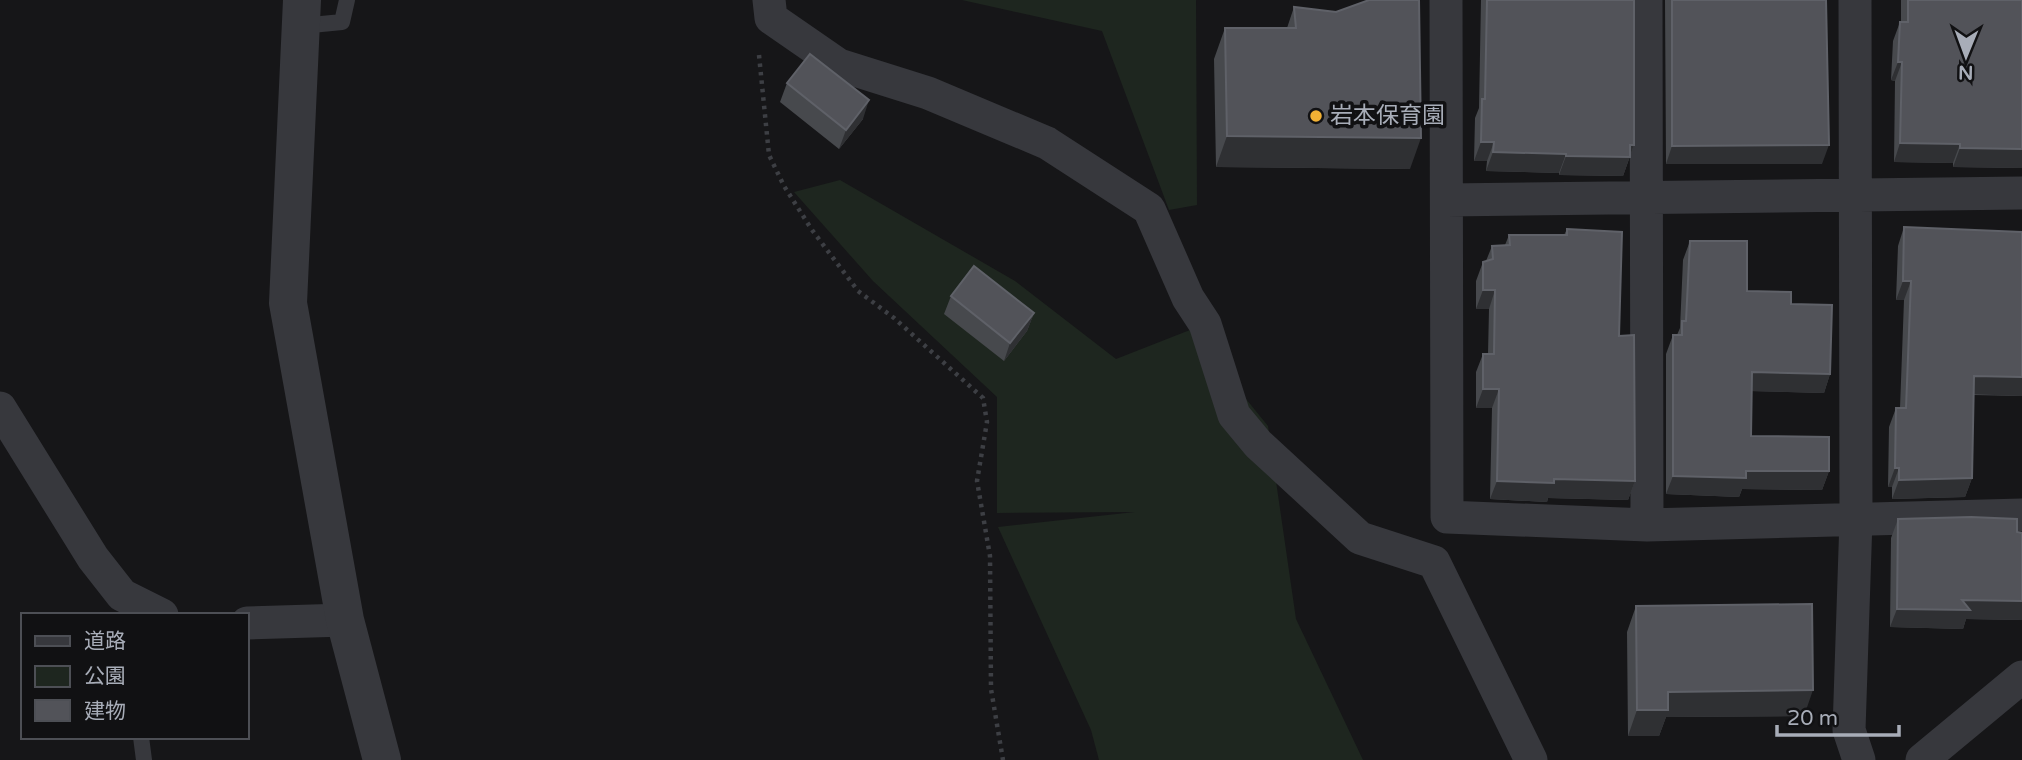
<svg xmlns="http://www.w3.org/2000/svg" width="2022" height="760" font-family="'Varela Round','Noto Sans JP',sans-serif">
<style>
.green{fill:#1e261f}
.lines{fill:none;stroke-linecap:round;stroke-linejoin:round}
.path{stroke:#3d3f44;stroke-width:4.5;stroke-dasharray:3.5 5;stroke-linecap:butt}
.service{stroke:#37383d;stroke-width:16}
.minor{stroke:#37383d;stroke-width:33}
.tertiary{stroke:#37383d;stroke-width:38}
.wall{fill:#47494d}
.shaded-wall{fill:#2f3033}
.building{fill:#525359;stroke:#5f6168;stroke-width:2}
.poi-dot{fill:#f2b134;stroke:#111113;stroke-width:2.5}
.labels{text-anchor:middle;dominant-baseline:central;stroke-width:7;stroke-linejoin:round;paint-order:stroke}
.poi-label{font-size:23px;fill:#a8adb8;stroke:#111113;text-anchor:start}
</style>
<rect width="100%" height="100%" fill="#161618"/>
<!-- green -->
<path class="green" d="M 962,0 L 1196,0 L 1197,205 L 1169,210 L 1102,31 Z
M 840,180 L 1015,281 L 1116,359 L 1190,330 L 1268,426 L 1296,619 L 1363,760 L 1099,760 L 1091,730 L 998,527 L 1135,512 L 997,513 L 997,397 L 873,281 L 794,192 Z"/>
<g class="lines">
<!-- path -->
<path class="path" d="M 759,55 L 769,155 L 784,186 L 812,230 L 858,291 L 894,318 L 983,398 L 987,422 L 977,481 L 990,556 L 991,689 L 1003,760"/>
<!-- service -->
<path class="service" d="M 301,26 L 342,22 L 347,0
M 141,737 L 144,760"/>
<!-- minor -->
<path class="minor" d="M 769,0 L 771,18 L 839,65 L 928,93 L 1047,143 L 1149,209 L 1188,298 L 1205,324 L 1234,415 L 1258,444 L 1360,538 L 1434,562 L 1531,760
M 1446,0 L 1447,517 L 1647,525 L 2022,515
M 1646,0 L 1647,525
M 1855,0 L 1856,519 L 1849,730 L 1859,760
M 1447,200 L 2022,193
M 0,408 L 93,558 L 122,595 L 162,615
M 247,623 L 345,620
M 1922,760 L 2022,677"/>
<!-- tertiary -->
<path class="tertiary" d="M 302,0 L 288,303 L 345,620 L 382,760"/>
</g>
<!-- wall -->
<path class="wall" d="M 1481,0 L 1634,0 L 1634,145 L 1623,176 L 1559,175 L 1559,173 L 1486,171 L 1487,161 L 1474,161 L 1475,118 L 1479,108 Z
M 1665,0 L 1826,0 L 1822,164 L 1666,164 Z
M 1901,0 L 2022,0 L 2022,168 L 1953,167 L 1953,163 L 1894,162 L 1895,81 L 1891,80 L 1893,41 L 1900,22 L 1901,22 Z
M 1294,7 L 1410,169 L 1216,167 L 1214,59 L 1225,28 L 1287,28 Z
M 787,83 L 863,119 L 839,149 L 780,102 Z
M 1904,227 L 2022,396 L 1974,395 L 1972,478 L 1965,497 L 1892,499 L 1892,487 L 1888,487 L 1889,427 L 1896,408 L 1900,408 L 1904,300 L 1896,300 L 1898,246 Z
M 1567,229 L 1619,336 L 1635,481 L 1628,500 L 1548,498 L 1547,502 L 1490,499 L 1492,408 L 1476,408 L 1476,372 L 1483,354 L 1488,354 L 1489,309 L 1476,309 L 1476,281 L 1483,262 L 1486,261 L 1492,246 L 1505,245 L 1509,235 L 1564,235 Z
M 1690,241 L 1747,291 L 1791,304 L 1830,374 L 1824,393 L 1752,391 L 1751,436 L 1829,471 L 1822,490 L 1742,489 L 1739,497 L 1666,494 L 1666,354 L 1673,335 L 1677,335 L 1680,328 L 1683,260 Z
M 951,296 L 1034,313 L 1027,331 L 1004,361 L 944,314 Z
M 1898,519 L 2017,532 L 2022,620 L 1966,619 L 1963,629 L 1890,627 L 1891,538 Z
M 1636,606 L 1804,716 L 1666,717 L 1659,736 L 1628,736 L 1627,632 Z"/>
<!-- shaded-wall -->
<path class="shaded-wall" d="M 1898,62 L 1902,62 L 1895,81 L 1891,80 Z
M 869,100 L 863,119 L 839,149 L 846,130 Z
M 1227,136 L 1421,138 L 1410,169 L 1216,167 Z
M 1481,142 L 1494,142 L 1487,161 L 1474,161 Z
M 1900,143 L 1960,144 L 1953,163 L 1894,162 Z
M 1634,145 L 1623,176 L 1559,175 L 1566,156 Z
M 1829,145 L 1822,164 L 1666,164 L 1672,146 Z
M 1960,148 L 2022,149 L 2022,168 L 1953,167 Z
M 1493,152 L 1566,154 L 1559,173 L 1486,171 Z
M 1903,281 L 1911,281 L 1904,300 L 1896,300 Z
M 1483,290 L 1495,290 L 1489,309 L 1476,309 Z
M 1034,313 L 1027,331 L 1004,361 L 1010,343 Z
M 1752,372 L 1830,374 L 1824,393 L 1746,391 Z
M 1974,376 L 2022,377 L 2022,396 L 1967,394 Z
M 1483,389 L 1499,389 L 1492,408 L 1476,408 Z
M 1895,468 L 1899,468 L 1892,487 L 1888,487 Z
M 1746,471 L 1829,471 L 1822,490 L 1742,489 L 1739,497 L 1666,494 L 1673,476 Z
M 1972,478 L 1965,497 L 1892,499 L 1899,480 Z
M 1554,479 L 1635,481 L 1628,500 L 1548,498 L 1547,502 L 1490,499 L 1497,481 Z
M 1962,600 L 2022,601 L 2022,620 L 1966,619 L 1963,629 L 1890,627 L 1897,609 Z
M 1813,690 L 1804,716 L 1666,717 L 1659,736 L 1628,736 L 1637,710 L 1668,692 Z"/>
<!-- building -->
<path class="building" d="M 1369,0 L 1419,0 L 1421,138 L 1227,136 L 1225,28 L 1296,28 L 1294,7 L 1336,12 Z
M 1487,0 L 1634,0 L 1634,145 L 1630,145 L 1630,157 L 1566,156 L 1566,154 L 1493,152 L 1494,142 L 1481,142 L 1482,99 L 1485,99 Z
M 1672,0 L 1826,0 L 1829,145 L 1672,146 Z
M 1908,0 L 2022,0 L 2022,149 L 1960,148 L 1960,144 L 1900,143 L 1902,62 L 1898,62 L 1900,22 L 1908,22 Z
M 810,54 L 869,100 L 846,130 L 787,83 Z
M 1904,227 L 2022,232 L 2022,377 L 1974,376 L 1972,478 L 1899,480 L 1899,468 L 1895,468 L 1896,408 L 1906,408 L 1911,281 L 1903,281 Z
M 1567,229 L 1622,232 L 1619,336 L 1634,335 L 1635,481 L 1554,479 L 1554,483 L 1497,481 L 1499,389 L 1483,389 L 1483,354 L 1494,354 L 1495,290 L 1483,290 L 1483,262 L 1493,259 L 1492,246 L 1510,245 L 1509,235 L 1567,235 Z
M 1690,241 L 1747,241 L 1747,291 L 1791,292 L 1791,304 L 1832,305 L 1830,374 L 1752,372 L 1751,436 L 1829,437 L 1829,471 L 1746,471 L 1746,478 L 1673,476 L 1673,335 L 1682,335 L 1682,321 L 1686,321 Z
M 974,266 L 1034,313 L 1010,343 L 951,296 Z
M 1971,517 L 2017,519 L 2017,532 L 2022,533 L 2022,601 L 1962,600 L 1970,610 L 1897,609 L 1898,519 Z
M 1812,604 L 1813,690 L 1668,692 L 1668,710 L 1637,710 L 1636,606 Z"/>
<!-- markers -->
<circle class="poi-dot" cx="1316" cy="116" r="7"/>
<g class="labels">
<!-- poi labels -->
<g class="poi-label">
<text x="1330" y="116">岩本保育園</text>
</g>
</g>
<!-- legend -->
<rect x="21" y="613" width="228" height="126" fill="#111113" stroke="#4d4f55" stroke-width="2"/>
<rect x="35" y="636" width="35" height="10" fill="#37383d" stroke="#4d4f55" stroke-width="2"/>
<text x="84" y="648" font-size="21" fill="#a8adb8">道路</text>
<rect x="35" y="666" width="35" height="21" fill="#1e261f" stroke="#4d4f55" stroke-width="2"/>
<text x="84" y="683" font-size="21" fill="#a8adb8">公園</text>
<rect x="35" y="700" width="35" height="21" fill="#525359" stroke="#4d4f55" stroke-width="2"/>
<text x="84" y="718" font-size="21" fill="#a8adb8">建物</text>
<!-- north arrow -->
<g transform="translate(1966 56) rotate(181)" stroke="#111113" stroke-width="5" paint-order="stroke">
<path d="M0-5L12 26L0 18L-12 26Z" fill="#a8adb8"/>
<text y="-10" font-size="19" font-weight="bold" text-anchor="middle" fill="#a8adb8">N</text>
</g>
<!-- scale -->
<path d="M1777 725v10h122v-10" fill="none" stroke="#a8adb8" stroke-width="3.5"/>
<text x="1787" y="725" font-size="21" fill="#a8adb8" stroke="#111113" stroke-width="5" paint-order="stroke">20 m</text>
</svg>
